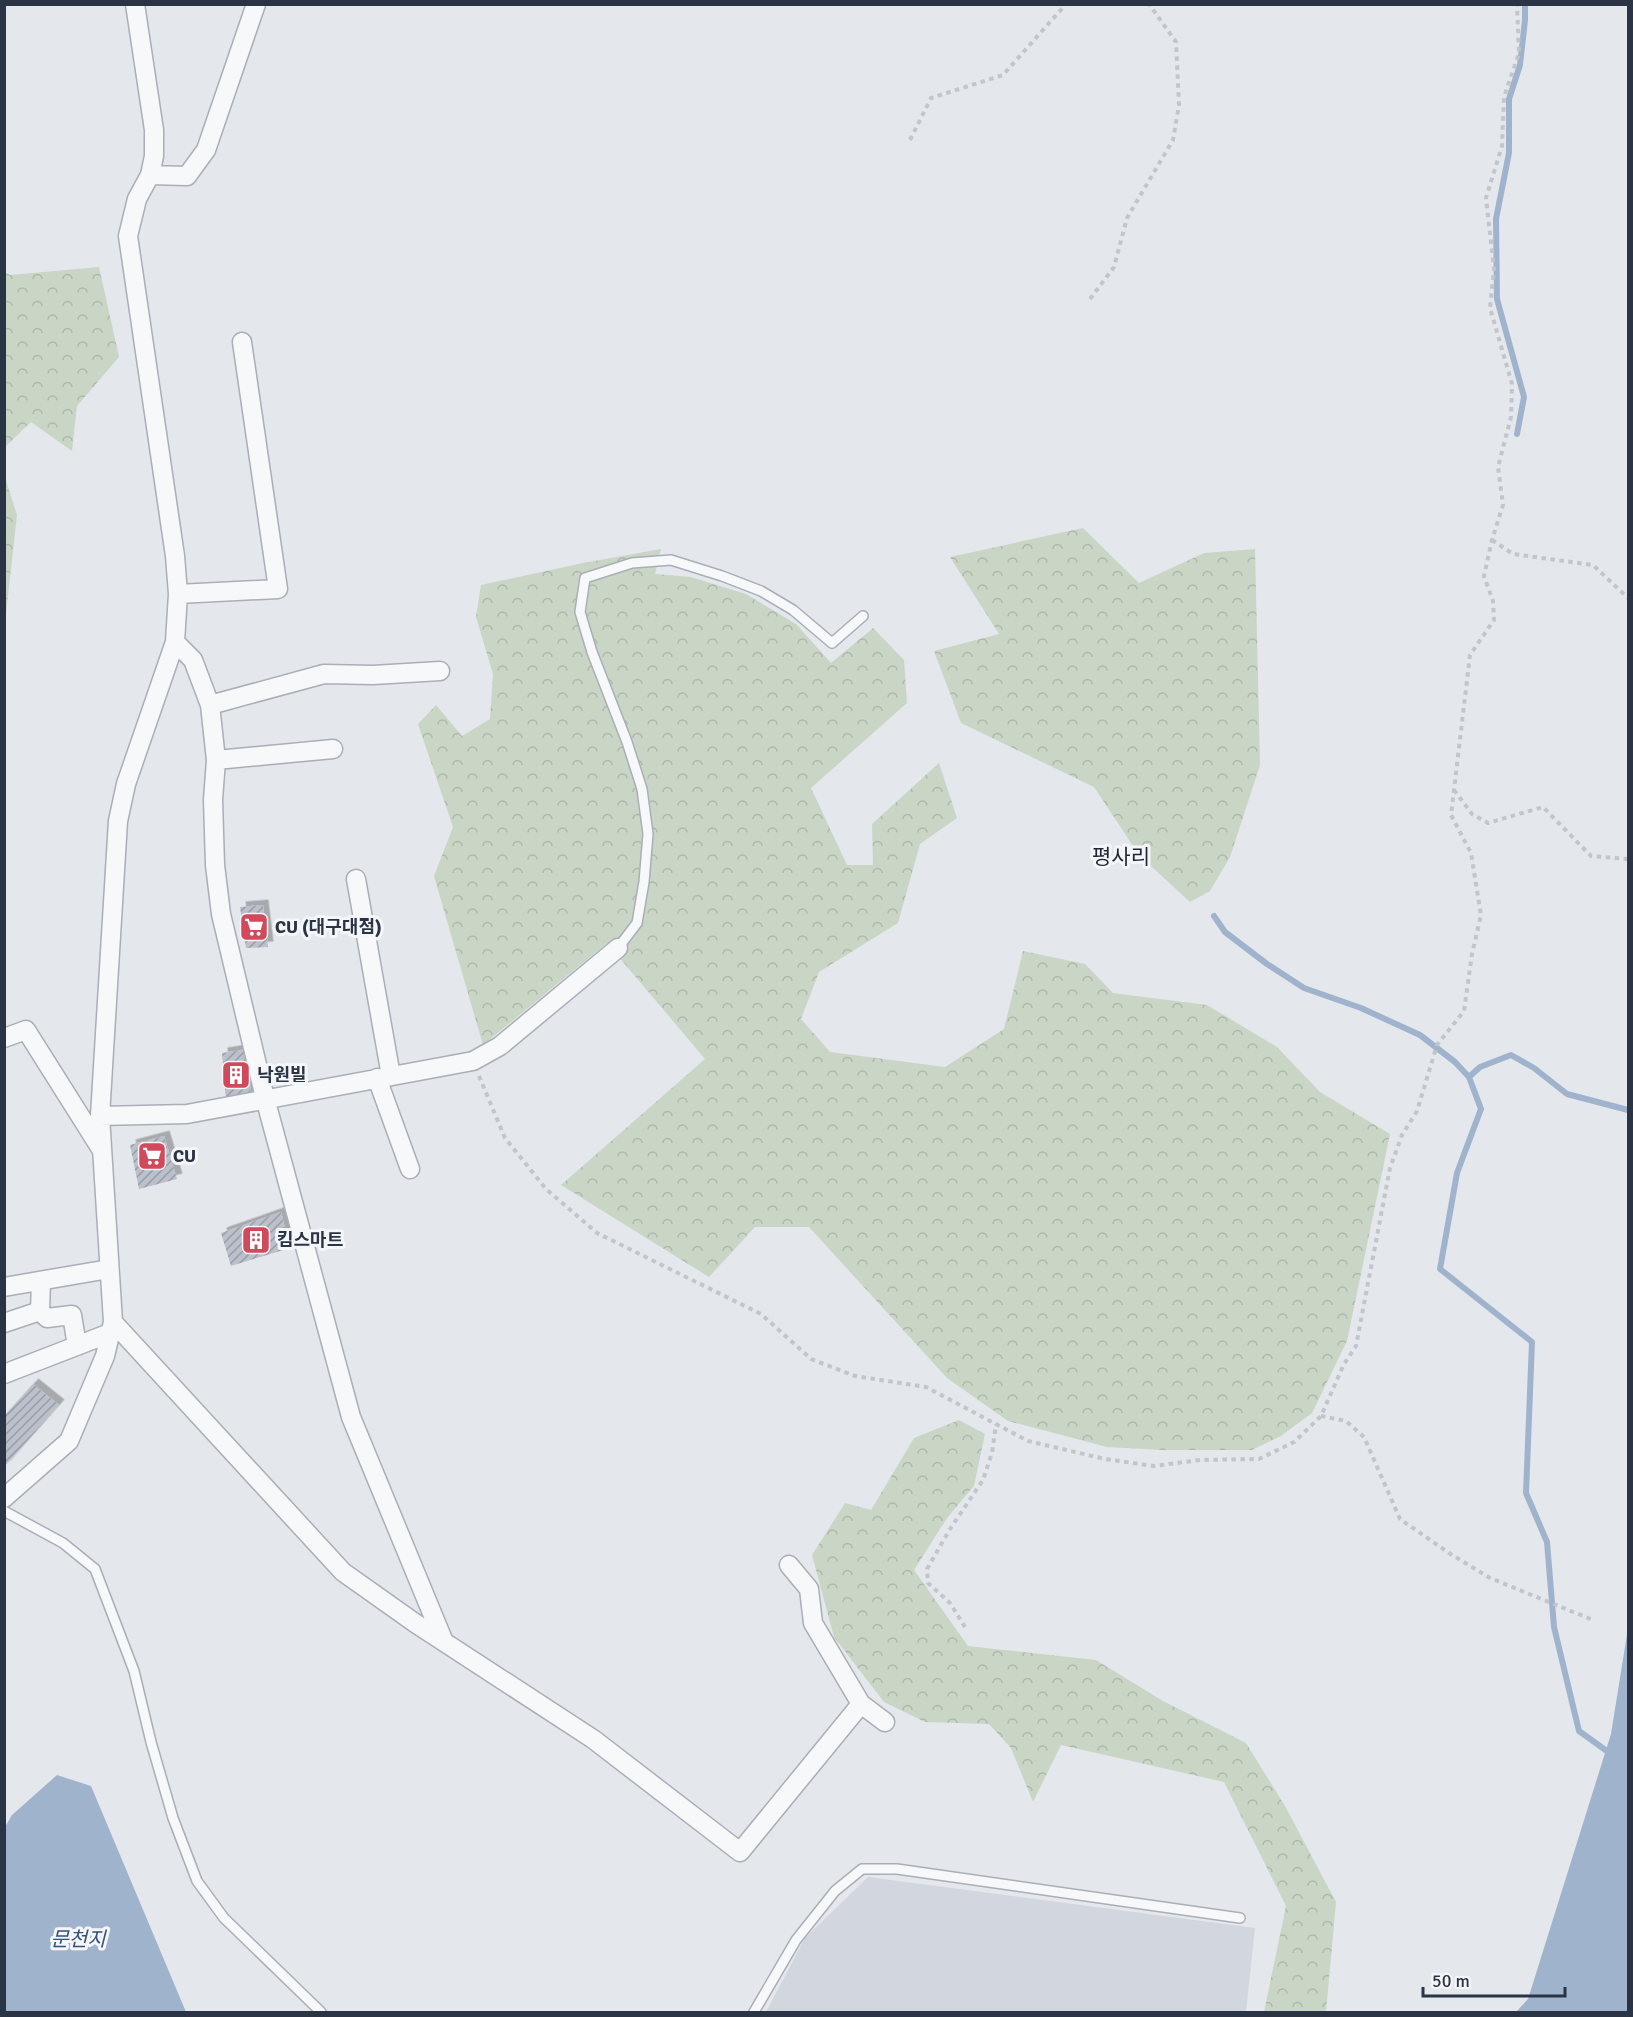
<svg xmlns="http://www.w3.org/2000/svg" width="1633" height="2017" font-family="Signika,'Noto Sans KR',sans-serif">
<style>
.built{fill:#d2d6de}
.forest{fill:url(#forest-crowns)}
.water{fill:#9fb4cc}
.lines{fill:none;stroke-linecap:round;stroke-linejoin:round}
.stream{stroke:#9fb4cc;stroke-width:6}
.building{fill:url(#building-hatch);filter:url(#shadow)}
.lane-casing{stroke:#a9aeb7;stroke-width:12}
.street-casing{stroke:#a9aeb7;stroke-width:21}
.path{stroke:#c2c5cb;stroke-width:4;stroke-dasharray:4.5 4.5;stroke-linecap:butt}
.lane{stroke:#f7f8fa;stroke-width:9}
.street{stroke:#f7f8fa;stroke-width:18}
.labels{text-anchor:middle;dominant-baseline:central;stroke-width:6;stroke-linejoin:round;paint-order:stroke}
.poi-label{font-size:18px;font-weight:bold;fill:#2b3445;stroke:#f4f6f9;text-anchor:start}
.water-label{font-size:20px;font-style:italic;fill:#34527a;stroke:#f4f6f9}
.quarter-label{font-size:21px;fill:#1d2536;stroke:#f4f6f9}
</style>
<defs>
<pattern id="forest-crowns" width="20" height="18" patternUnits="userSpaceOnUse" patternTransform="scale(1.5)"><rect width="20" height="18" fill="#c9d6c5"/><path d="M2 6a3 3 0 1 1 6 0M12 15a3 3 0 1 1 6 0" fill="none" stroke="#adb8ab"/></pattern>
<pattern id="building-hatch" width="6" height="6" patternUnits="userSpaceOnUse" patternTransform="scale(1.5)"><rect width="6" height="6" fill="#bbc0ca"/><path d="M-1 1l2-2M0 6l6-6M5 7l2-2" fill="none" stroke="#989da6"/></pattern>
<filter id="shadow"><feDropShadow dx="5.5" dy="-5.5" stdDeviation="0" flood-color="#0004"/></filter>
</defs>
<rect width="100%" height="100%" fill="#e4e7ec"/>
<!-- built -->
<path class="built" d="M 868,1877 L 1255,1928 L 1246,2012 L 766,2012 L 805,1938 Z"/>
<!-- forest -->
<path class="forest" d="M 99,267 L 119,357 L 77,406 L 72,451 L 31,422 L 5,447 L 5,272 L 10,275 Z
M 5,477 L 17,515 L 5,623 L 4,477 Z
M 1083,528 L 1139,583 L 1204,553 L 1255,549 L 1260,765 L 1230,857 L 1210,891 L 1190,902 L 1139,855 L 1094,787 L 961,723 L 934,651 L 999,634 L 950,557 Z
M 661,549 L 655,574 L 691,577 L 746,594 L 796,624 L 831,663 L 873,628 L 904,660 L 907,703 L 811,788 L 847,865 L 873,865 L 872,824 L 939,763 L 957,818 L 920,844 L 898,923 L 819,972 L 801,1019 L 830,1052 L 945,1067 L 1004,1029 L 1023,951 L 1085,964 L 1113,993 L 1207,1005 L 1277,1047 L 1320,1092 L 1390,1134 L 1347,1341 L 1312,1413 L 1281,1436 L 1252,1450 L 1163,1450 L 1107,1447 L 1008,1421 L 947,1378 L 809,1227 L 755,1227 L 709,1277 L 561,1185 L 705,1059 L 607,943 L 483,1045 L 434,876 L 453,827 L 418,724 L 436,705 L 462,736 L 490,719 L 493,674 L 476,617 L 481,585 L 583,563 Z
M 959,1420 L 985,1434 L 974,1486 L 947,1518 L 914,1570 L 968,1646 L 1096,1660 L 1163,1701 L 1246,1743 L 1285,1806 L 1336,1902 L 1326,2012 L 1264,2012 L 1286,1906 L 1224,1782 L 1061,1745 L 1033,1802 L 1011,1748 L 989,1724 L 925,1722 L 884,1702 L 834,1637 L 812,1555 L 845,1503 L 871,1510 L 914,1438 Z"/>
<!-- water -->
<path class="water" d="M 1628,1628 L 1628,2012 L 1516,2012 L 1528,1999 L 1611,1734 Z
M 57,1775 L 91,1786 L 186,2012 L 5,2012 L 5,1827 L 12,1815 Z"/>
<g class="lines">
<!-- stream -->
<path class="stream" d="M 1517,434 L 1524,397 L 1497,299 L 1496,219 L 1509,153 L 1509,99 L 1520,65 L 1525,20 L 1525,4
M 1214,916 L 1225,932 L 1267,964 L 1304,988 L 1361,1008 L 1420,1035 L 1455,1062 L 1469,1077 L 1481,1109 L 1457,1173 L 1440,1269 L 1532,1342 L 1526,1493 L 1547,1542 L 1554,1627 L 1579,1731 L 1611,1754
M 1469,1077 L 1480,1067 L 1511,1055 L 1534,1068 L 1567,1094 L 1628,1110"/>
</g>
<!-- building -->
<path class="building" d="M 263,905 L 268,947 L 246,948 L 240,907 Z
M 247,1049 L 251,1096 L 226,1101 L 222,1053 Z
M 164,1136 L 177,1179 L 139,1189 L 130,1145 Z
M 281,1212 L 290,1248 L 231,1266 L 221,1233 Z
M 33,1384 L 59,1405 L 4,1467 L 4,1416 Z"/>
<g class="lines">
<!-- lane casing -->
<g class="lane-casing">
<path id="lane" d="M 618,948 L 637,923 L 644,882 L 648,834 L 642,789 L 627,742 L 592,652 L 580,612 L 585,578 L 632,563 L 671,560 L 722,576 L 761,591 L 793,610 L 832,643 L 863,616
M 4,1511 L 63,1543 L 95,1569 L 134,1671 L 151,1742 L 173,1818 L 197,1881 L 224,1918 L 321,2012
M 754,2012 L 796,1940 L 835,1891 L 862,1869 L 897,1869 L 1240,1918"/>
</g>
<!-- street casing -->
<g class="street-casing">
<path id="street" d="M 150,175 L 187,176 L 206,150 L 256,4
M 178,594 L 278,589 L 242,342
M 175,642 L 193,660 L 210,705 L 216,760 L 213,800 L 215,865 L 221,914 L 265,1098 L 351,1417 L 444,1642
M 210,705 L 324,674 L 373,675 L 440,671
M 216,760 L 333,749
M 356,879 L 391,1076
M 4,1038 L 26,1030 L 101,1149
M 377,1078 L 410,1169
M 100,1116 L 187,1114 L 473,1061 L 500,1046 L 618,948
M 41,1281 L 40,1311 L 47,1318 L 72,1315 L 77,1346
M 4,1287 L 109,1269
M 113,1322 L 343,1572 L 415,1623 L 593,1739 L 740,1852 L 861,1704
M 4,1323 L 40,1311
M 4,1374 L 110,1333
M 4,1498 L 69,1441 L 105,1356 L 113,1322 L 100,1116 L 118,821 L 126,784 L 175,642 L 178,594 L 175,556 L 128,236 L 137,199 L 150,175 L 154,156 L 154,130 L 135,4
M 789,1565 L 809,1589 L 813,1623 L 861,1704 L 885,1722"/>
</g>
<!-- path -->
<path class="path" d="M 910,140 L 931,98 L 1003,75 L 1066,4
M 1090,299 L 1114,267 L 1127,218 L 1173,140 L 1179,105 L 1176,42 L 1149,4
M 1492,540 L 1513,554 L 1593,565 L 1628,598
M 1454,790 L 1472,814 L 1488,823 L 1543,807 L 1591,856 L 1628,859
M 479,1076 L 505,1138 L 546,1189 L 597,1233 L 761,1314 L 811,1359 L 855,1376 L 926,1387 L 1028,1441 L 1105,1459 L 1154,1466 L 1200,1460 L 1259,1459 L 1294,1442 L 1321,1416 L 1344,1364 L 1356,1346 L 1390,1168 L 1402,1135 L 1417,1111 L 1437,1045 L 1464,1011 L 1472,954 L 1481,915 L 1471,853 L 1451,815 L 1470,655 L 1494,620 L 1493,601 L 1484,576 L 1492,540 L 1503,505 L 1498,467 L 1511,417 L 1512,384 L 1490,308 L 1494,269 L 1486,198 L 1502,146 L 1504,97 L 1519,53 L 1517,4
M 1321,1416 L 1346,1421 L 1364,1437 L 1400,1519 L 1449,1553 L 1490,1578 L 1593,1620
M 965,1627 L 950,1603 L 928,1583 L 927,1569 L 950,1529 L 983,1480 L 992,1453 L 996,1424"/>
<!-- lane -->
<use href="#lane" class="lane"/>
<!-- street -->
<use href="#street" class="street"/>
</g>
<!-- icons -->
<defs>
<g id="supermarket-square" transform="scale(1.5)"><rect x="-9" y="-9" width="18" height="18" rx="4" fill="#d1495b" stroke="#f4f6f9"/><path d="M-6-5.5h2.5l.6 2H6L4.5 2H-2.5L-4.4-4H-6ZM-1.5 3.2a1.3 1.3 0 1 0 .1 0ZM3 3.2a1.3 1.3 0 1 0 .1 0Z" fill="#fff"/></g>
<g id="building-square" transform="scale(1.5)"><rect x="-9" y="-9" width="18" height="18" rx="4" fill="#d1495b" stroke="#f4f6f9"/><path d="M-4-6H4V6H1V3H-1V6H-4ZM-2.5-4.3h1.7v1.8h-1.7ZM.8-4.3h1.7v1.8H.8ZM-2.5-1h1.7V.8h-1.7ZM.8-1h1.7V.8H.8Z" fill="#fff"/></g>
</defs>
<g fill-rule="evenodd">
<use href="#supermarket-square" x="254" y="927"/>
<use href="#building-square" x="236" y="1075"/>
<use href="#supermarket-square" x="152" y="1156"/>
<use href="#building-square" x="256" y="1240"/>
</g>
<g class="labels">
<!-- poi labels -->
<g class="poi-label">
<text x="275" y="927">CU (대구대점)</text>
<text x="257" y="1075">낙원빌</text>
<text x="173" y="1156">CU</text>
<text x="277" y="1240">킴스마트</text>
</g>
<!-- water labels -->
<g class="water-label">
<text x="78" y="1939">문천지</text>
</g>
<!-- quarter labels -->
<g class="quarter-label">
<text x="1121" y="857">평사리</text>
</g>
</g>
<!-- border -->
<rect width="1633" height="2017" fill="none" stroke="#2b3445" stroke-width="12"/>
<!-- scale -->
<path d="M1423 1987v9h142v-9" fill="none" stroke="#2b3445" stroke-width="3"/>
<text x="1432" y="1987" font-size="18" fill="#2b3445" stroke="#f4f6f9" stroke-width="4.5" paint-order="stroke">50 m</text>
</svg>
